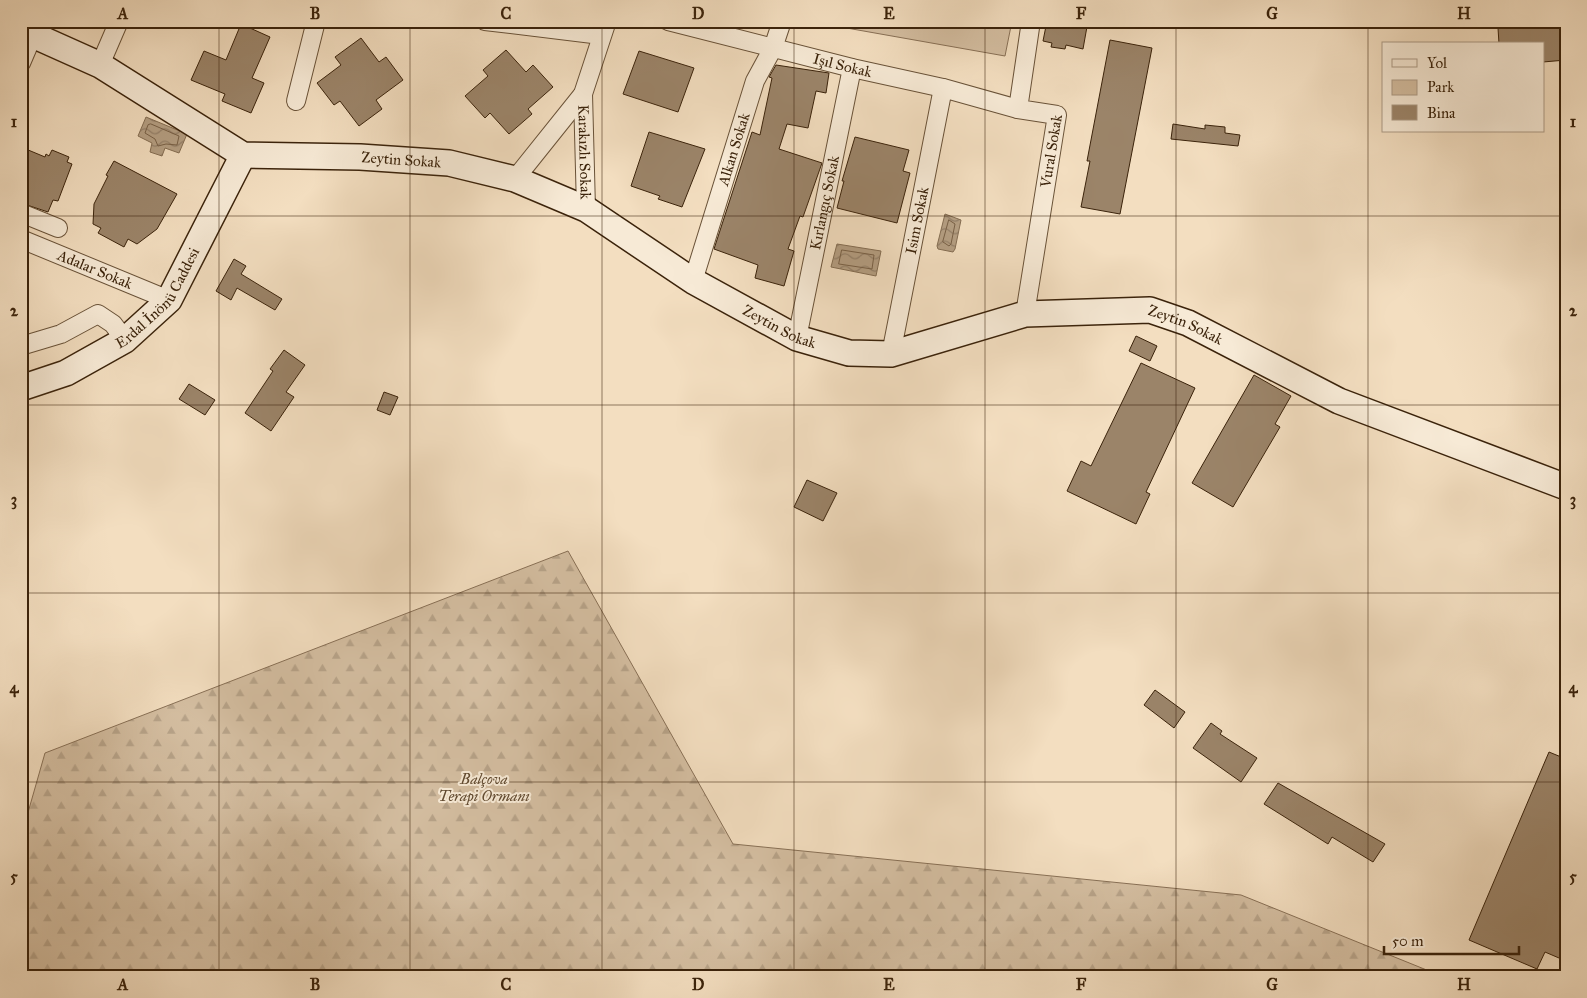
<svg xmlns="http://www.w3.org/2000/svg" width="1587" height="998" font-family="'IM FELL Great Primer',serif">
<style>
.forest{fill:url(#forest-firs);stroke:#887056}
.park{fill:#d4bea1;stroke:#887056}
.water{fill:url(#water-waves);stroke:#846d52}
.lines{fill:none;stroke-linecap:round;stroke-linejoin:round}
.shore{stroke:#786046;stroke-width:1}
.building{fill:#9b8469;stroke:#3b230b}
.street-casing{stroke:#695238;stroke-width:20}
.secondary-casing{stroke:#3b230b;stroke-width:28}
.street{stroke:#f7ead6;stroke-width:18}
.secondary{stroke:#f7ead6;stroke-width:25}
.grid{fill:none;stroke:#3b230b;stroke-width:1;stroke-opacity:0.55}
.labels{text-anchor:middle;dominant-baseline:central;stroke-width:4;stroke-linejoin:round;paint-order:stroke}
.street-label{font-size:15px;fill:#3b230b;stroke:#f7ead6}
.park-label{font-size:15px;font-style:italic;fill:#614a30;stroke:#f7ead6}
.neatline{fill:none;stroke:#3b230b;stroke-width:2}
.grid-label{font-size:16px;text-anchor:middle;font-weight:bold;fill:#3b230b}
</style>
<defs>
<pattern id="forest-firs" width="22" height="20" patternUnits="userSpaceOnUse" patternTransform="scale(1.25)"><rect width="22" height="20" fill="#d4bea1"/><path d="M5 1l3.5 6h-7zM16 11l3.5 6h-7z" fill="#b7a389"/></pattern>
<pattern id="water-waves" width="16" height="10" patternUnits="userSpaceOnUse" patternTransform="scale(1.25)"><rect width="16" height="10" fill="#b49e82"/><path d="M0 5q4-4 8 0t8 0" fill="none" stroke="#948069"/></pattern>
</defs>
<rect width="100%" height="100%" fill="#f3dec0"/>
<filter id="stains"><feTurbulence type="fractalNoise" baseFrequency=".004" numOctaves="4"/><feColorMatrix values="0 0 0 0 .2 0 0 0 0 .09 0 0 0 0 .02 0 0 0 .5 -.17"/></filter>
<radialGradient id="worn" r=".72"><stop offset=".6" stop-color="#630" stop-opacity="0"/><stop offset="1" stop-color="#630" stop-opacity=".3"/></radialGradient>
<!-- forest -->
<path class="forest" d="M 568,551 L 733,844 L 1241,895 L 1444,977 L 21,977 L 21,837 L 45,753 Z"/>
<!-- park -->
<path class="park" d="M 807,21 L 1012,21 L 1005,56 Z"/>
<!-- water -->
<path class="water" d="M 146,117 L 187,134 L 179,153 L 165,148 L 162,156 L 150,152 L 152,143 L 138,136 Z
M 945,214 L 961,220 L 955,249 L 953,252 L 938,249 L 937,246 Z
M 837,244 L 881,251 L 876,276 L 831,267 Z"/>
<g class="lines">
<!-- shore -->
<path class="shore" d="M 151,124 L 179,136 L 177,145 L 166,144 L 158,146 L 155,139 L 145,133 L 148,125 Z
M 949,220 L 955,224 L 951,244 L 949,246 L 943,242 Z
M 842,250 L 874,255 L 872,269 L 839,264 Z"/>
</g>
<!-- building -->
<path class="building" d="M 1047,21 L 1088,21 L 1083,49 L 1066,45 L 1065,49 L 1051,47 L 1052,43 L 1043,41 Z
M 1564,23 L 1566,60 L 1543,62 L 1543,44 L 1499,44 L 1498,28 Z
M 241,24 L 270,37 L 252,78 L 264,83 L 251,113 L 222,101 L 225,94 L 191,80 L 204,51 L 226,60 Z
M 361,38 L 379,62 L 386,57 L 403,80 L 376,100 L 382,109 L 359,126 L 340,101 L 334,105 L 317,83 L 341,65 L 335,57 Z
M 1110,40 L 1152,48 L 1120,214 L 1081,207 L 1090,161 L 1087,161 Z
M 506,50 L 526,72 L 533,65 L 553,87 L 528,109 L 532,114 L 509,134 L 490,113 L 485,118 L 465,96 L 488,76 L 483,70 Z
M 639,51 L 694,68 L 678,112 L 623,94 Z
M 776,65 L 829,73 L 826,93 L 816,91 L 808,128 L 787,124 L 779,149 L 822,163 L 803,217 L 800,216 L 788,249 L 794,251 L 784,286 L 755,278 L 758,265 L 714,249 L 752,132 L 760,135 L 772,78 L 769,77 Z
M 1173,124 L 1205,129 L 1205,125 L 1225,127 L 1225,133 L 1240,135 L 1238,146 L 1171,139 Z
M 649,132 L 705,149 L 682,207 L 658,199 L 660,196 L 631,186 Z
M 855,137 L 909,150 L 903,171 L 910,173 L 897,223 L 837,208 L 844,181 L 842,181 Z
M 21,147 L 45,157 L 46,154 L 49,156 L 52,150 L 69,157 L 67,162 L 72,164 L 58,201 L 53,200 L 48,212 L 21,203 Z
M 114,161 L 177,194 L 157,229 L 137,244 L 128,239 L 124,247 L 98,233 L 101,228 L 93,224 L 94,204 L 108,176 L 106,175 Z
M 234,259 L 246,266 L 241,274 L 282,299 L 275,310 L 237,288 L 231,300 L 216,291 Z
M 1136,336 L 1157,346 L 1150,361 L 1129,351 Z
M 284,350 L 305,365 L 286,392 L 294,397 L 271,431 L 245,413 L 273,371 L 270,369 Z
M 1141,363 L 1195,388 L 1146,492 L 1150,494 L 1136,524 L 1067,491 L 1081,461 L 1091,466 Z
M 1254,375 L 1291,396 L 1275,424 L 1280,427 L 1233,507 L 1192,483 Z
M 189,384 L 215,400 L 205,415 L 179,399 Z
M 384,392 L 398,397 L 390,415 L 377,410 Z
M 807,480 L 837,493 L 823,521 L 794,507 Z
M 1155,690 L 1185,712 L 1174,728 L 1144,705 Z
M 1211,723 L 1222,731 L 1220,734 L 1257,758 L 1241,782 L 1193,748 Z
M 1549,752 L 1566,759 L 1566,961 L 1545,952 L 1537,969 L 1469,940 Z
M 1278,783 L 1385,844 L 1373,862 L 1332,837 L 1328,844 L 1264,804 Z"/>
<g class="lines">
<!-- street casing -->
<g class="street-casing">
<g id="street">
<path d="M 485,21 L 601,35"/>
<path id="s1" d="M 668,21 L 852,68 L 943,88 L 1018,109"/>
<path d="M 21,63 L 33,35"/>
<path d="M 100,65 L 119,21"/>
<path id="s2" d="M 583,94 L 586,209"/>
<path d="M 296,101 L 316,21"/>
<path d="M 515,179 L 583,94 L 607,21"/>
<path d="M 21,213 L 58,228"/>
<path id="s3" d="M 21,239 L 169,300"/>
<path id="s4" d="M 693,281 L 755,81 L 773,48 L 782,21"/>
<path id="s5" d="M 1025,314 L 1057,115 L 1018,109 L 1031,21"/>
<path id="s6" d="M 797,338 L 852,68"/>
<path d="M 21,346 L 61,334 L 98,314 L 113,324 L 125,340"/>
<path id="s7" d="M 891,354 L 943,88"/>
</g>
</g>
<!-- secondary casing -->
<g class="secondary-casing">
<g id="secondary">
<path id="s8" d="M 21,27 L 33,35 L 100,65 L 243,155 L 360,157 L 449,163 L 515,179 L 586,209 L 693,281 L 797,338 L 849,353 L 891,354 L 1025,314 L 1150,310 L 1188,323 L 1339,401 L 1566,487"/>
<path id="s9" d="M 21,388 L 66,373 L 125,340 L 169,300 L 243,155"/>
</g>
</g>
<!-- street -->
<use href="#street" class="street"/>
<!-- secondary -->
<use href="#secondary" class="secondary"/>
</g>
<!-- grid -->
<path class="grid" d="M 219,21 L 219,977M 410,21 L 410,977M 602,21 L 602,977M 794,21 L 794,977M 985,21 L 985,977M 1176,21 L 1176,977M 1368,21 L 1368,977M 21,216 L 1566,216M 21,405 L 1566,405M 21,593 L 1566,593M 21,782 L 1566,782"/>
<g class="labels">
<!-- street labels -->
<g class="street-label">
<text stroke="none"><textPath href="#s1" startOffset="180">Işıl Sokak</textPath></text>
<text stroke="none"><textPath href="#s4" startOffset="138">Alkan Sokak</textPath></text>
<text stroke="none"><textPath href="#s2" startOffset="58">Karakızlı Sokak</textPath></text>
<text stroke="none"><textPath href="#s5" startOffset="165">Vural Sokak</textPath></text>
<text stroke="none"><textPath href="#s8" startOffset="415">Zeytin Sokak</textPath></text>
<text stroke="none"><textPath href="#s6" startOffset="138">Kırlangıç Sokak</textPath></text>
<text stroke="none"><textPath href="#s7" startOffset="136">Isim Sokak</textPath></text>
<text stroke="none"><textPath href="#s3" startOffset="80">Adalar Sokak</textPath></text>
<text stroke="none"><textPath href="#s9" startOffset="169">Erdal İnönü Caddesi</textPath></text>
<text stroke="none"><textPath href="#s8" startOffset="835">Zeytin Sokak</textPath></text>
<text stroke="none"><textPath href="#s8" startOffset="1255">Zeytin Sokak</textPath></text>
</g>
<!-- park labels -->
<g class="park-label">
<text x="484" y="779">Balçova<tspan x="484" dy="17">Terapi Ormanı</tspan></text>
</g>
</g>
<!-- margin -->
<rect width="1587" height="998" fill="none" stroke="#f3dec0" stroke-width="55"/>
<!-- legend -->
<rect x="1382" y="42" width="162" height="90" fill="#f7ead6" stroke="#ac9a85"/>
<rect x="1392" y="59" width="25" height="8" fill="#f7ead6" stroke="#ac9a85"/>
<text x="1427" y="68" font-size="15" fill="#3b230b">Yol</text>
<rect x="1392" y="80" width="25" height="15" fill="#d4bea1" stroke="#ac9a85"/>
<text x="1427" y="92" font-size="15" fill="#3b230b">Park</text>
<rect x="1392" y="105" width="25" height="15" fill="#9b8469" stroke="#ac9a85"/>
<text x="1427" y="118" font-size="15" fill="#3b230b">Bina</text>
<!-- scale -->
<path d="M1384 946v8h135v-8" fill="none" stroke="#3b230b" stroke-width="2.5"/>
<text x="1392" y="946" font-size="15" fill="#3b230b" stroke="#f7ead6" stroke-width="4" paint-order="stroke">50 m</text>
<rect x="28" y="28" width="1532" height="942" class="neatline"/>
<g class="grid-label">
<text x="123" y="19">A</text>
<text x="315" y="19">B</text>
<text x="506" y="19">C</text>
<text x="698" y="19">D</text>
<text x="889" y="19">E</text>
<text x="1081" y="19">F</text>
<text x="1272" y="19">G</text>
<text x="1464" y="19">H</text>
<text x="14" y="127">1</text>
<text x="1573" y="127">1</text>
<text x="14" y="316">2</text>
<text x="1573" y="316">2</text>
<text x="14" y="505">3</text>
<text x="1573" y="505">3</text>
<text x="14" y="693">4</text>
<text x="1573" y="693">4</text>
<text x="14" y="882">5</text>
<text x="1573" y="882">5</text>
<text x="123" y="990">A</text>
<text x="315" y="990">B</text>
<text x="506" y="990">C</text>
<text x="698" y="990">D</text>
<text x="889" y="990">E</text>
<text x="1081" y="990">F</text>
<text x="1272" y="990">G</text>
<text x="1464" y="990">H</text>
</g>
<rect width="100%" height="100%" filter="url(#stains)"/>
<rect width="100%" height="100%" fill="url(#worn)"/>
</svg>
